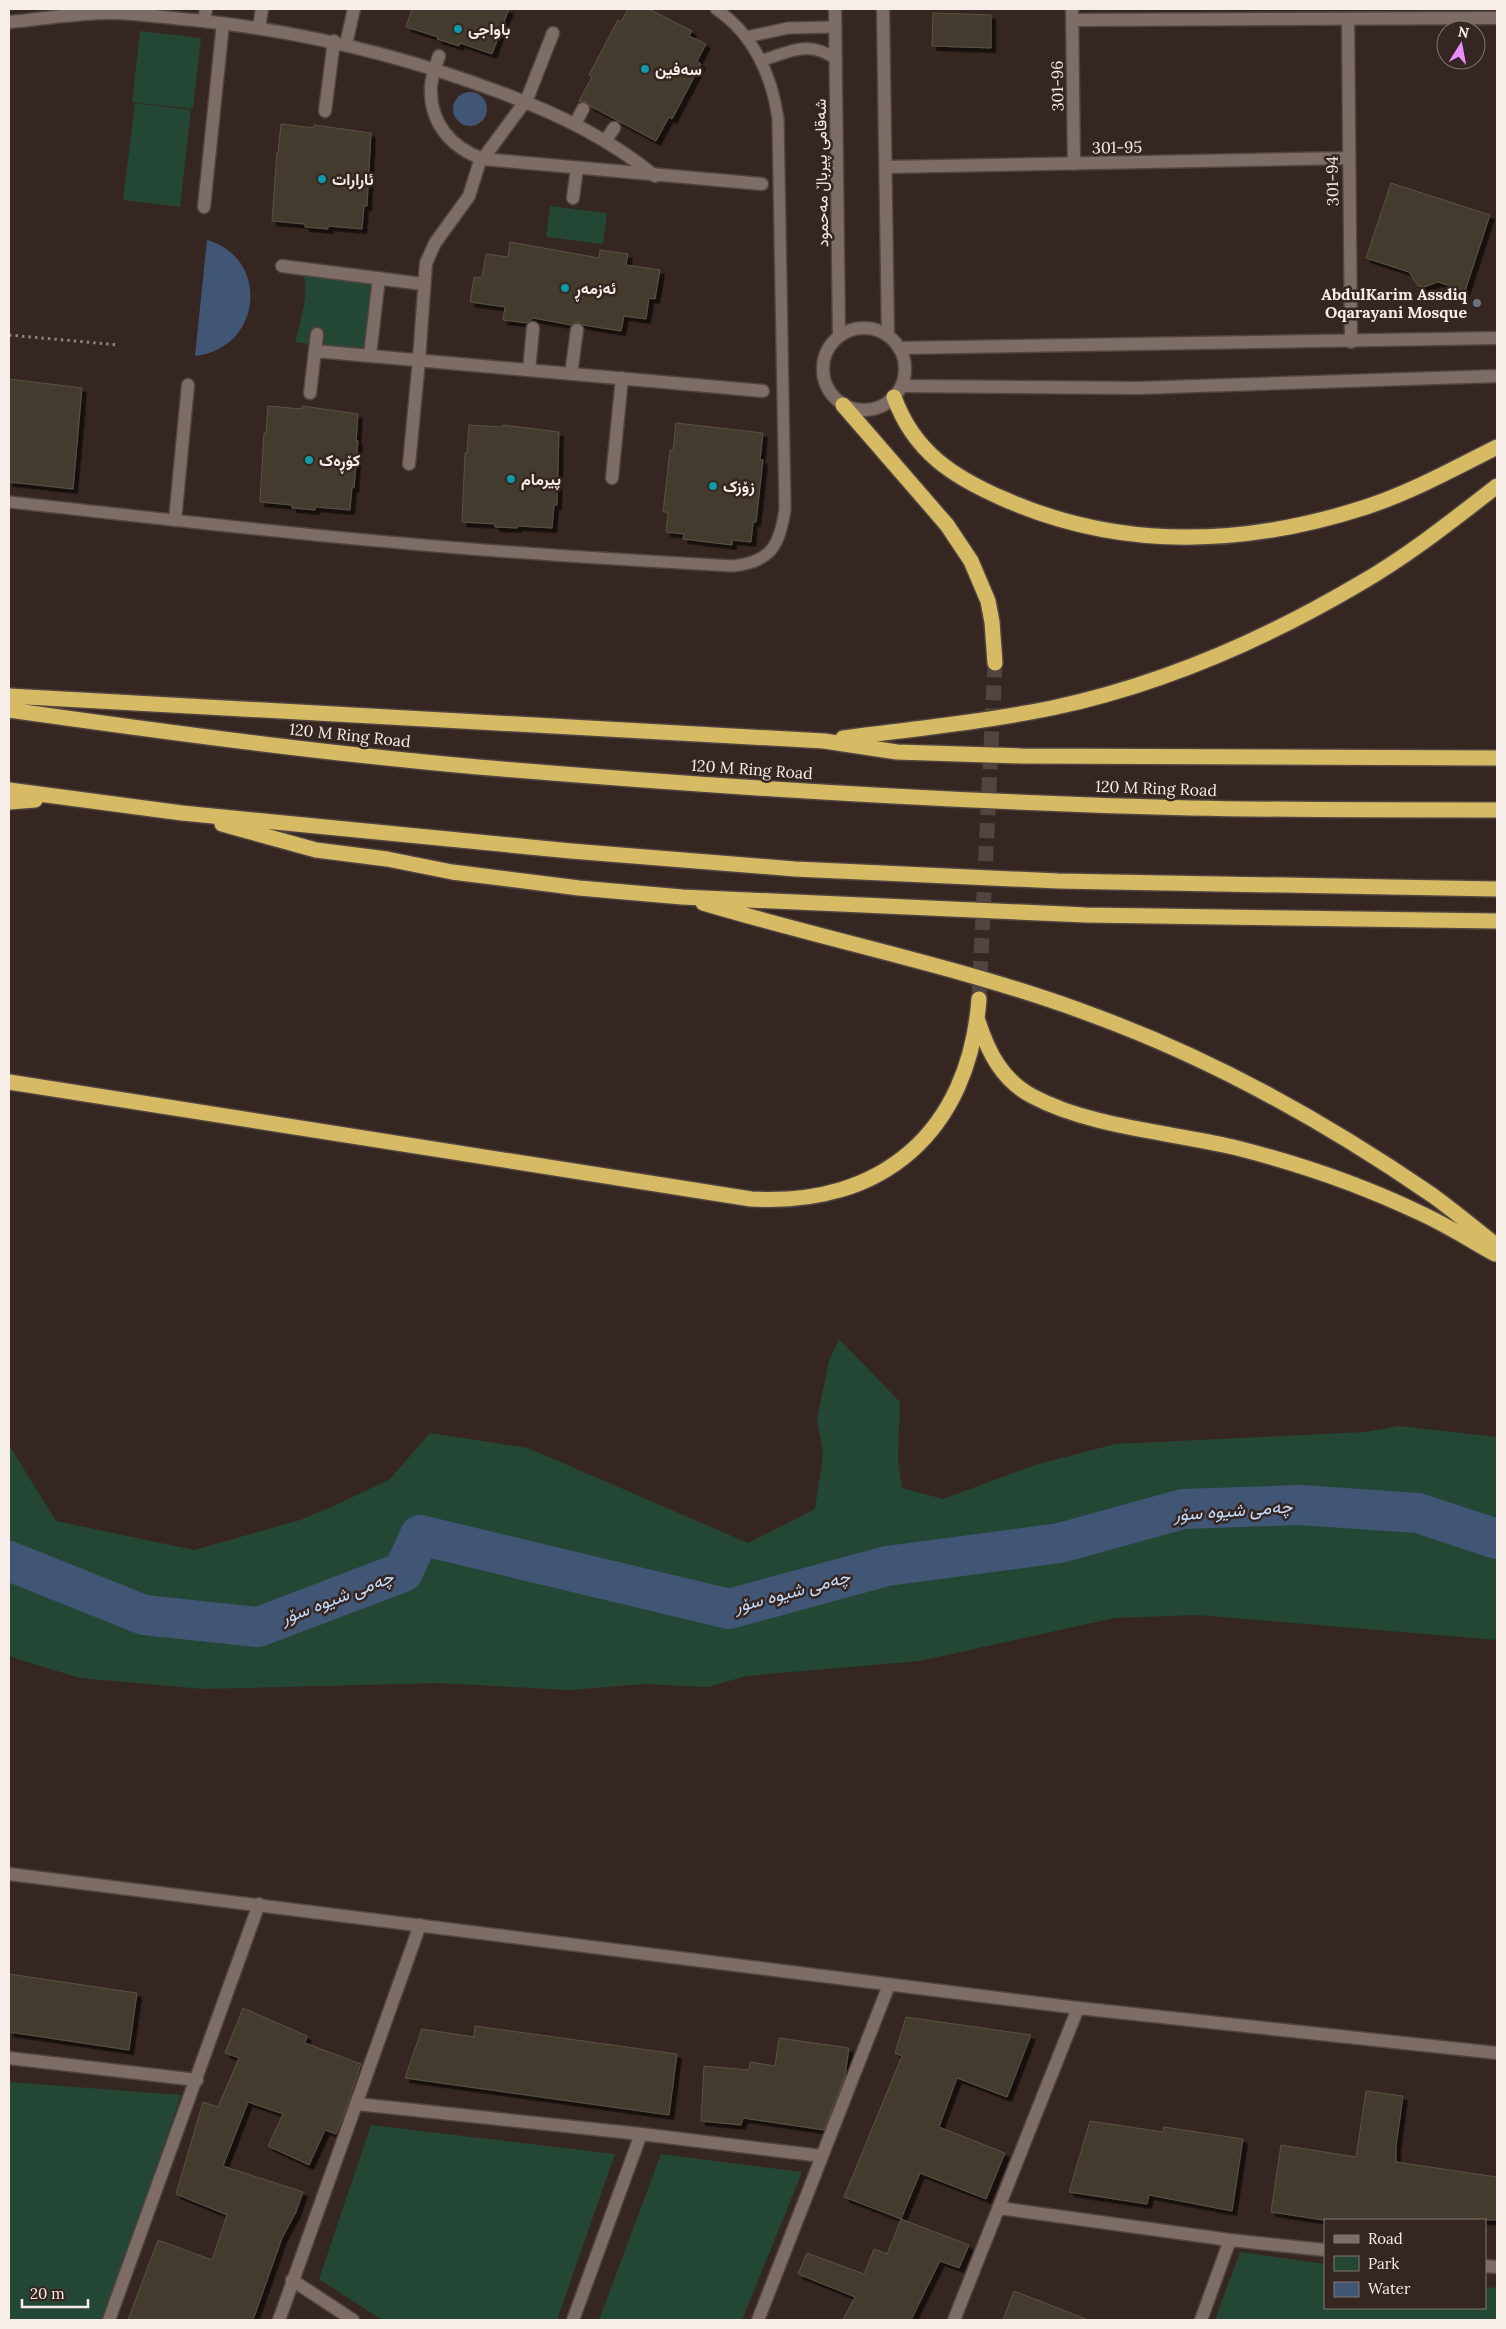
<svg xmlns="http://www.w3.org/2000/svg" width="1506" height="2329" font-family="Lora,Vazirmatn,serif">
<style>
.green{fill:#244735}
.water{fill:#415675}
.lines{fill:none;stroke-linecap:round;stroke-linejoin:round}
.river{stroke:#415675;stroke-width:40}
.building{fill:#433b2e;stroke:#5b5245;filter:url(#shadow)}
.motorway-tunnel{stroke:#52443f;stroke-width:15;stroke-dasharray:15 8;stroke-linecap:butt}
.service-casing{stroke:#514440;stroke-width:14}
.pedestrian-casing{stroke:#514440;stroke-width:15}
.minor-casing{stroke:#514440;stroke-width:15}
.secondary-casing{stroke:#514440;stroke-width:15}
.motorway-casing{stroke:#514440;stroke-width:18}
.path{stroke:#8e817c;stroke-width:3;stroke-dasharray:2.5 4;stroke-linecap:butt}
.service{stroke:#7e6d66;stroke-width:11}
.pedestrian{stroke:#7e6d66;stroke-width:12}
.minor{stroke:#7e6d66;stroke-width:12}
.secondary{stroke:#7e6d66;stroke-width:12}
.motorway{stroke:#d6ba64;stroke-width:15}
.culture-dot{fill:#0f9aa8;stroke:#352621;stroke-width:2}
.worship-dot{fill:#6b7280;stroke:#352621;stroke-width:2}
.labels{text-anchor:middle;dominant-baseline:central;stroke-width:5;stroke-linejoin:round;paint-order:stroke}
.poi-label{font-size:16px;font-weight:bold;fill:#f7ede9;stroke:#352621;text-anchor:start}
.street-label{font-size:16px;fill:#f7ede9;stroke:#352621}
.water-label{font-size:18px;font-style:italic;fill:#c5dcfd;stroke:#352621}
</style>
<defs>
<filter id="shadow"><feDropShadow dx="4.5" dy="4.5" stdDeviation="0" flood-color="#0009"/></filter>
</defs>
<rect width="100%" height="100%" fill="#352621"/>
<!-- green -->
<path class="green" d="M 140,31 L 201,38 L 193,109 L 132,102 Z
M 135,103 L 191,110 L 180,207 L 123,200 Z
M 550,206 L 607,213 L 603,244 L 546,237 Z
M 303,273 L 375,283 L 368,351 L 295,342 C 300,321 310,294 303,273 Z
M 839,1339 L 900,1402 L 898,1460 L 902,1488 L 943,1499 L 1035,1465 L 1115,1444 L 1365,1432 L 1399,1426 L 1497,1437 L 1497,1640 L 1198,1615 L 1114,1618 L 920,1661 L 746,1676 L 708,1687 L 644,1684 L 569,1690 L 439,1683 L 203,1689 L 80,1678 L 17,1659 L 9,1655 L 9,1445 L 56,1521 L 194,1550 L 300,1520 L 336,1505 L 390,1479 L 430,1433 L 528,1448 L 748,1543 L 815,1509 L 823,1454 L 817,1419 L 829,1361 Z
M 9,2082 L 181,2095 L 105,2320 L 9,2320 Z
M 371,2125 L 615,2154 L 557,2320 L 382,2320 L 319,2279 Z
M 661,2154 L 802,2172 L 742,2320 L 599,2320 Z
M 1240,2252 L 1325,2264 L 1325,2308 L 1485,2308 L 1485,2287 L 1497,2288 L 1496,2320 L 1215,2320 Z"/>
<!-- water -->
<path class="water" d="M453 109a17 17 0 1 1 34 0a17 17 0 1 1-34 0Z
M 207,240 C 271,258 262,349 195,356 Z"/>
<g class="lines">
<!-- river -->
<path class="river" d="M 9,1561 L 144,1615 L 258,1627 L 403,1572 L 420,1535 L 729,1609 L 887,1566 L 1060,1543 L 1183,1509 L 1300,1505 L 1418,1513 L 1497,1539"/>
</g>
<!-- building -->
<path class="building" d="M 412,9 L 509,9 L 492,54 L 460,43 L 459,46 L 437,39 L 438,37 L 406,27 Z
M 628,9 L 649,9 L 692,31 L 689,36 L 706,44 L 697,61 L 701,64 L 672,119 L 669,117 L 656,141 L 590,106 L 587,102 L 579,101 L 592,77 L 589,75 L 618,20 L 621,22 Z
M 933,13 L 991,15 L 991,48 L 932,46 Z
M 281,124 L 314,128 L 314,125 L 371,133 L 367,206 L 364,206 L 362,229 L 328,226 L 328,229 L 305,227 L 305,224 L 272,221 L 277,152 L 278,153 Z
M 1391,183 L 1490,215 L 1465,291 L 1438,282 L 1424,287 L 1418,286 L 1409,272 L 1366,258 Z
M 510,242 L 599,258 L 600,250 L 628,254 L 626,265 L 660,270 L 655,299 L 649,298 L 646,319 L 624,316 L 621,331 L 583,325 L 578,322 L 571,325 L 533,318 L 527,323 L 503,320 L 505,307 L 470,302 L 474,277 L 482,278 L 486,254 L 508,257 Z
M 9,379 L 82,388 L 73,489 L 9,482 Z
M 268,406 L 302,409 L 302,406 L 358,414 L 356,441 L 358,441 L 354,488 L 352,487 L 350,510 L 315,507 L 315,510 L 292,508 L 292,505 L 260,502 L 264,433 L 266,434 Z
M 676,423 L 763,433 L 760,460 L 763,460 L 756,522 L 753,522 L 751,542 L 732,540 L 732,545 L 683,539 L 684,534 L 666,532 L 668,512 L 663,512 L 670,450 L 673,451 Z
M 469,425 L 503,427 L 503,425 L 559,432 L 557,505 L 554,505 L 552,528 L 518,526 L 517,528 L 495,527 L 495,524 L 462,522 L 465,453 L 467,453 Z
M 9,1974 L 137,1993 L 129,2050 L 9,2032 Z
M 243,2008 L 307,2036 L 305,2043 L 361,2064 L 345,2111 L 336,2134 L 325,2130 L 309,2165 L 268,2146 L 283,2114 L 248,2102 L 223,2166 L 303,2192 L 296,2212 L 282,2238 L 253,2320 L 128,2320 L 158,2240 L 212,2260 L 227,2215 L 176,2194 L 203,2102 L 218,2107 L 239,2058 L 225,2053 Z
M 906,2017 L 1031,2035 L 1007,2097 L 957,2078 L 939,2127 L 1005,2153 L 986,2199 L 920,2173 L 901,2219 L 844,2197 L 902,2056 L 895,2053 Z
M 475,2026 L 677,2054 L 669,2115 L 405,2078 L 422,2029 L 474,2037 Z
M 779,2038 L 849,2048 L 845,2076 L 824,2130 L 743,2118 L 741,2125 L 701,2121 L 704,2066 L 749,2070 L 750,2062 L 775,2066 Z
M 1366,2091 L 1403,2096 L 1396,2146 L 1396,2162 L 1497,2177 L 1497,2220 L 1323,2220 L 1271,2212 L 1281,2145 L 1356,2157 Z
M 1090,2121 L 1163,2132 L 1164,2127 L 1243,2139 L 1232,2211 L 1149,2195 L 1147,2204 L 1069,2192 Z
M 901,2219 L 969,2245 L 959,2268 L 940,2261 L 911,2320 L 843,2320 L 855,2297 L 798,2274 L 807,2253 L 864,2274 L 874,2249 L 887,2254 Z
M 1014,2291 L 1086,2319 L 1086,2320 L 1003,2320 Z"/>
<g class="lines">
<!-- motorway-tunnel -->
<path class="motorway-tunnel" d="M 979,999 L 995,663"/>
<!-- service casing -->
<g class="service-casing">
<path id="service" d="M 746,37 L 788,28 L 836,27
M 761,61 C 790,51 808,40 836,59
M 9,502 C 139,516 270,532 400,543 C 511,553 622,560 733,566 C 771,562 780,545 785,509 L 778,119 C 772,75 753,34 716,9"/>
</g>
<!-- pedestrian casing -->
<g class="pedestrian-casing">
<path id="pedestrian" d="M 204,21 L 206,9
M 9,22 C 42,19 77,13 111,13 C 138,13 166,18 194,20 C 300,31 402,55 502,93 C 558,114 608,138 655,176
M 259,28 L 262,9
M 346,44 L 354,9
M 439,56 C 436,65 432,75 431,86 C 429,122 450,147 483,159 L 762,184
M 325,111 L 334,41
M 575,124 L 583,109
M 606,140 L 614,128
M 573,198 L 577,168
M 204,207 L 223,23
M 282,266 L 423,284
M 315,351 L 763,391
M 370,355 L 379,278
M 529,370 L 533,328
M 571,374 L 577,330
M 310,393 L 317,334
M 409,464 L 419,360 L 426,263 L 435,243 L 469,196 L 479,164 L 527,99 L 553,33
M 612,478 L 622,378
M 175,520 L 188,385"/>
</g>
<!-- minor casing -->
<g class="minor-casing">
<path id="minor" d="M 1072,9 L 1074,164
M 1072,20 L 1497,18
M 1348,20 L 1351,342
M 886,167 L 1348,158
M 899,348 L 1497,338
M 902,386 L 1138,388 L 1497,376
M 9,1874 L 1078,2008 L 1497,2053
M 9,2058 L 197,2080
M 357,2104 L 641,2134 L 822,2156
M 999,2208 L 1230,2240 L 1325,2250
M 1485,2266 L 1497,2267
M 292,2280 L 353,2320
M 109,2320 L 259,1904
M 279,2320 L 420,1925
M 573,2320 L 641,2134
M 758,2320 L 889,1985
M 954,2320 L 1078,2008
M 1201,2320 L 1230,2240"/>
</g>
<!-- secondary casing -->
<g class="secondary-casing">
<path id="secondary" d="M 835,9 L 839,336
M 883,9 L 888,336
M823 369a41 41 0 1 1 82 0a41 41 0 1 1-82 0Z"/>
</g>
<!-- motorway casing -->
<g class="motorway-casing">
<path id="motorway" d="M 894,397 C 914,452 953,477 1004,499 C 1122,551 1245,546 1366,507 C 1412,492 1455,468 1497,447
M 843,405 L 947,525 L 971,561 L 988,601 L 992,622 L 995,663
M 9,696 L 824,741 L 897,752 L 1022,756 L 1497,758
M 9,710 C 165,732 321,753 478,767 C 715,787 952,802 1190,808 C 1292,810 1395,810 1497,810
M 843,738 C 913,729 983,722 1052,708 C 1160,685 1264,640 1359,584 C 1408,556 1453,520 1497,486
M 9,790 L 182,813 L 571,851 L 795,869 L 1058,881 L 1497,889
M 9,802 L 35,800
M 222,824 L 316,850 L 387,859 L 452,872 L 579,888 L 682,897 L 1086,915 L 1497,921
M 703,903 C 833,942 968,968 1095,1016 C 1215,1060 1327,1123 1432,1195 C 1454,1211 1476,1229 1497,1246
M 978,1021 C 988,1052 1002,1080 1032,1096 C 1090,1127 1169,1132 1233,1147 C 1297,1163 1359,1184 1418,1212 C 1445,1224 1470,1240 1495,1254
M 9,1082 L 751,1199 C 883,1207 969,1131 979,999"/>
</g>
<!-- path -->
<path class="path" d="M 9,335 L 119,345"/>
<!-- service -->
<use href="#service" class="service"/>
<!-- pedestrian -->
<use href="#pedestrian" class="pedestrian"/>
<!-- minor -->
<use href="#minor" class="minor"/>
<!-- secondary -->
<use href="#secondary" class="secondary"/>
<!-- motorway -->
<use href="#motorway" class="motorway"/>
</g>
<!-- markers -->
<g class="culture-dot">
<circle cx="458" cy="29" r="5"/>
<circle cx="645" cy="69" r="5"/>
<circle cx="322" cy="179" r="5"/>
<circle cx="565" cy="288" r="5"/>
<circle cx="309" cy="460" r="5"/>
<circle cx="511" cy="479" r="5"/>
<circle cx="713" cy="486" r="5"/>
</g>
<circle class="worship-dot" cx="1477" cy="303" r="5"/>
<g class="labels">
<!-- poi labels -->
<g class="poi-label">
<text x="468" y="29">باواجی</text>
<text x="655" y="69">سەفین</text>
<text x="332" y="179">ئارارات</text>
<text x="575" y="288">ئەزمەڕ</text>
<text x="1467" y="294" text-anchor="end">AbdulKarim Assdiq<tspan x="1467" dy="18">Oqarayani Mosque</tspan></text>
<text x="319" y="460">کۆڕەک</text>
<text x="521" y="479">پیرمام</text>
<text x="723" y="486">زۆزک</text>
</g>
<!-- street labels -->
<g class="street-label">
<text transform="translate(1057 86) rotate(-91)">301-96</text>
<text transform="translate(1117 147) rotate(-1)">301-95</text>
<text transform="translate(821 173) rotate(-91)">شەقامی پیرباڵ مەحمود</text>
<text transform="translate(1332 181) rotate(-91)">301-94</text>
<text transform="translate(350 735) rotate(6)">120 M Ring Road</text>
<text transform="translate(752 769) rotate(4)">120 M Ring Road</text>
<text transform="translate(1156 788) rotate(2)">120 M Ring Road</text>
</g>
<!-- water labels -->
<g class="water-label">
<text transform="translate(1233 1510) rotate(-4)">چەمی شیوە سۆر</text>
<text transform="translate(792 1591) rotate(-15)">چەمی شیوە سۆر</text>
<text transform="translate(337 1597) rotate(-21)">چەمی شیوە سۆر</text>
</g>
</g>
<!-- border -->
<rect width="1506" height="2329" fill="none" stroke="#f7ede9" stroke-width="20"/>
<!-- legend -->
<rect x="1324" y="2219" width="162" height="90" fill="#352621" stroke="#837671"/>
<rect x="1334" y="2235" width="25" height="8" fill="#7e6d66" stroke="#837671"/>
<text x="1368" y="2244" font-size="15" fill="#f7ede9">Road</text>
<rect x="1334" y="2256" width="25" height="15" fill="#244735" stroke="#837671"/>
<text x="1368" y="2269" font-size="15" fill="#f7ede9">Park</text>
<rect x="1334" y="2282" width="25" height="15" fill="#415675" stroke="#837671"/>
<text x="1368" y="2294" font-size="15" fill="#f7ede9">Water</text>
<!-- north arrow -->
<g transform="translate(1461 45) rotate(11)"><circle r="24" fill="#352621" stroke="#837671"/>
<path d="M0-4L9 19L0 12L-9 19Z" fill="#eb8dfc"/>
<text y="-8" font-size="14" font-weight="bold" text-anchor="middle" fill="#f7ede9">N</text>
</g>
<!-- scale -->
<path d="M22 2299v8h66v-8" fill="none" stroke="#f7ede9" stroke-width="2.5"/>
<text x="30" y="2299" font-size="15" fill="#f7ede9" stroke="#352621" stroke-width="4" paint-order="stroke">20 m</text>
</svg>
